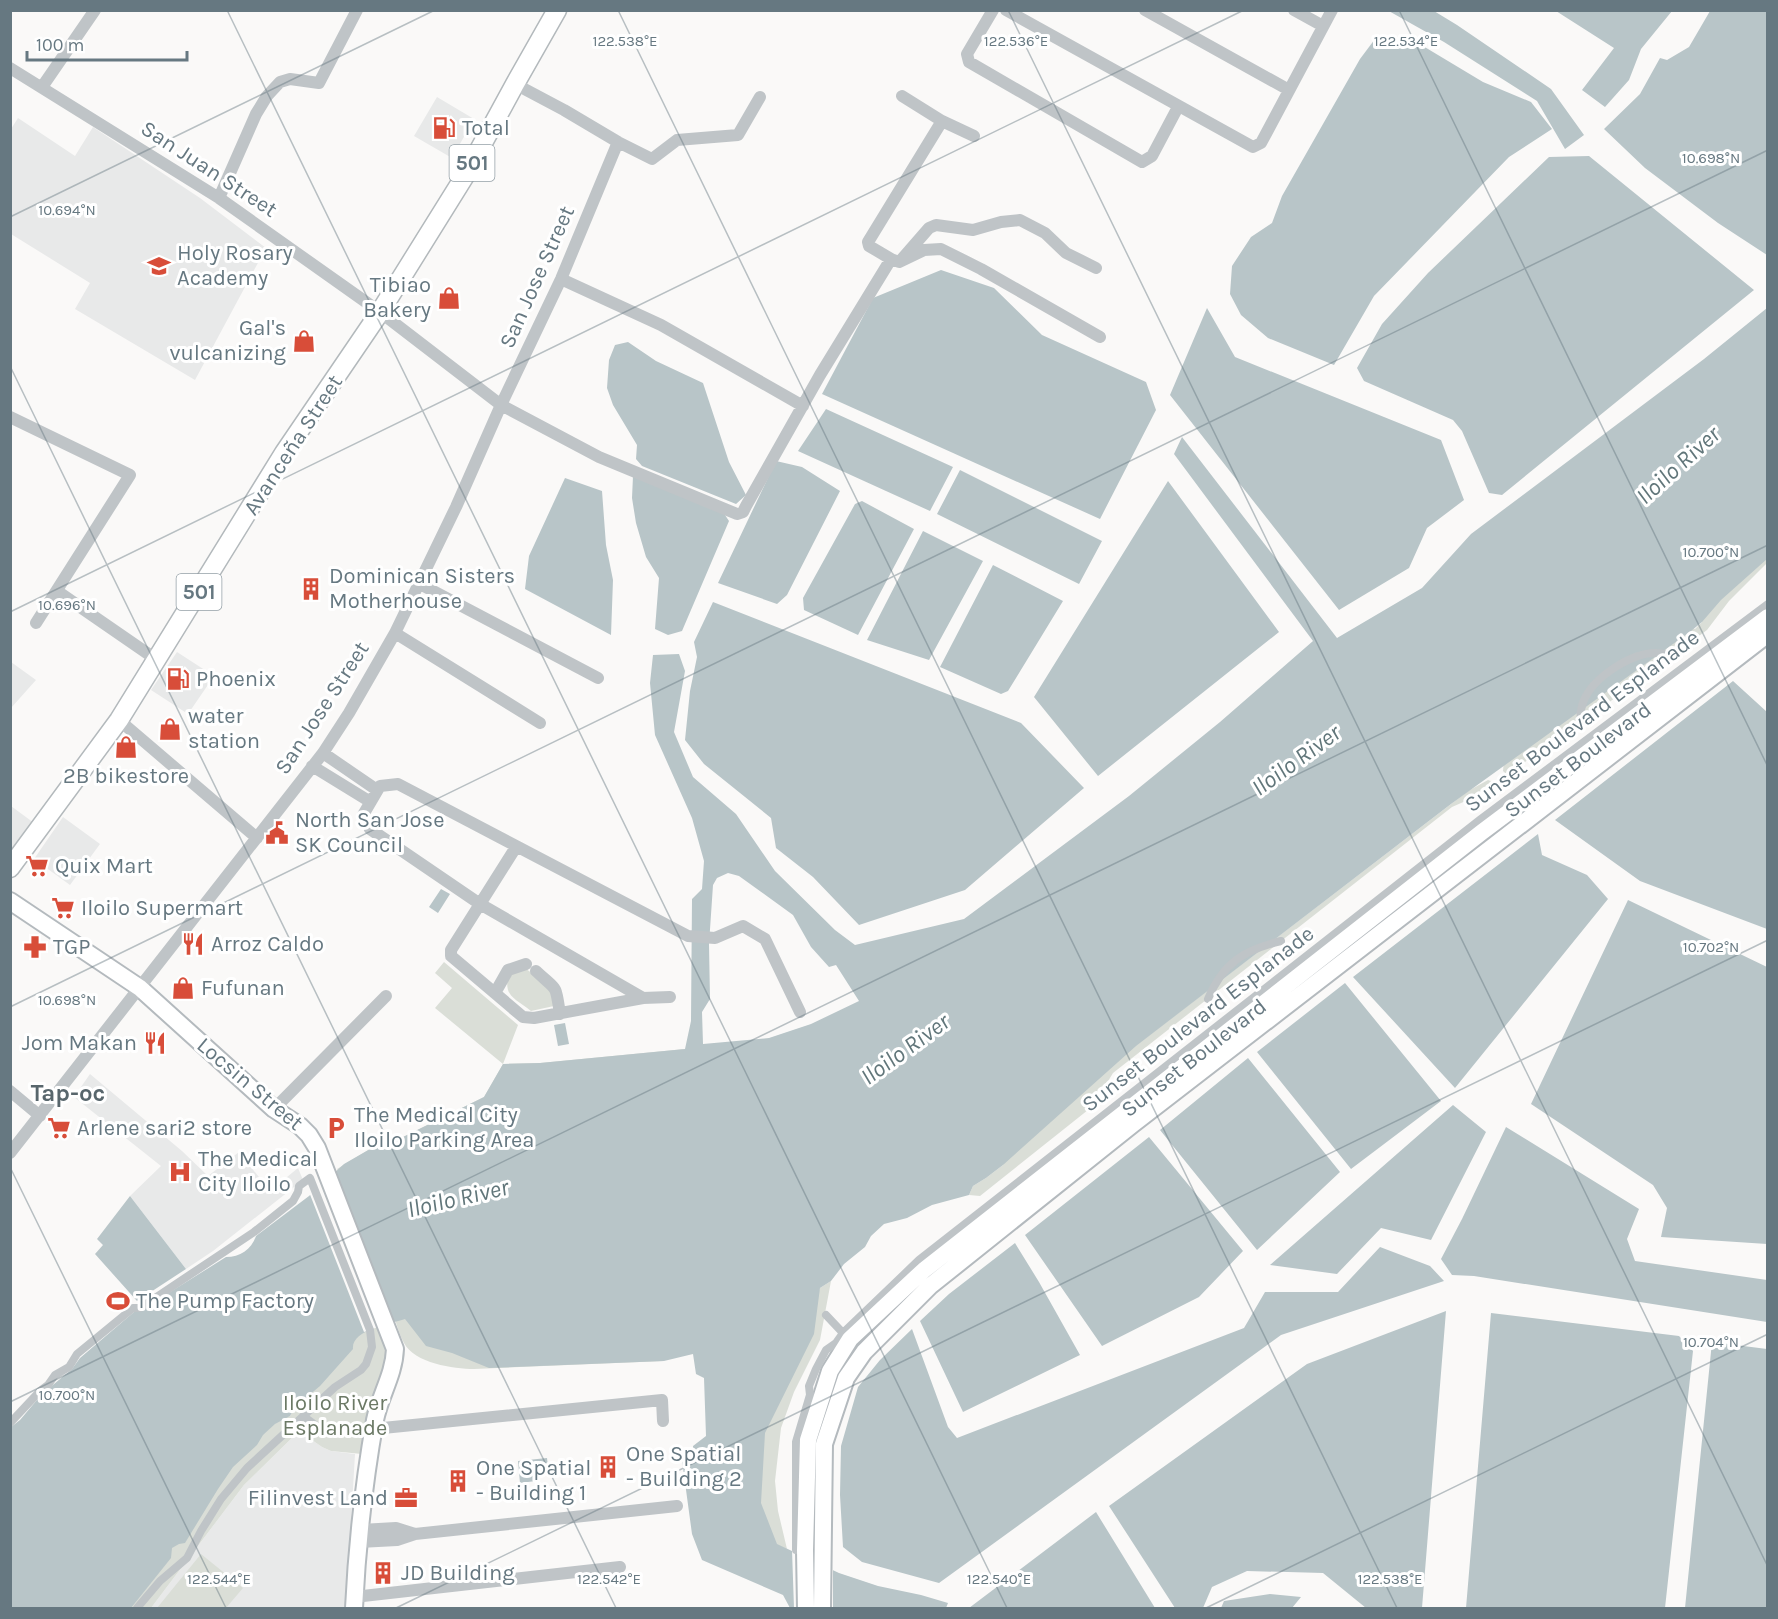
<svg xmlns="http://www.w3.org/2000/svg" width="1778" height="1619" font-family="Karla,sans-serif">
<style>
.built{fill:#e8e9e9}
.green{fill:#daded7}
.water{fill:#b8c5c8;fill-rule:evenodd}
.pier{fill:#faf9f8}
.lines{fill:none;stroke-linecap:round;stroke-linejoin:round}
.secondary-casing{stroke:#b4babe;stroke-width:20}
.primary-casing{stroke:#b3b9bc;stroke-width:21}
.pedestrian{stroke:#bfc4c7;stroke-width:8}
.minor{stroke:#bfc4c7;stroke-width:12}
.secondary{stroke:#fff;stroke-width:16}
.primary{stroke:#fff;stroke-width:18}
.ticks{fill:none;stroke:#667881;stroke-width:1.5;stroke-opacity:0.45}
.labels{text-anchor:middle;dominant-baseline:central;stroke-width:6;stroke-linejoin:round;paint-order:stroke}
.shield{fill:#fff;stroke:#94a0a7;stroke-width:1.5}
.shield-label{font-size:21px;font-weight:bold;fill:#667881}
.poi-label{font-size:22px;fill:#667881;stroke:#fff;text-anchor:start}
.street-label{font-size:22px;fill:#667881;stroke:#fff}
.park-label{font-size:22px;fill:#6b7965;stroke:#fff}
.water-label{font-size:24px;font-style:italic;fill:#61767a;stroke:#fff}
.neighbourhood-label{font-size:24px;font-weight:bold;fill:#58666c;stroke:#fff}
.ticks-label{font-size:15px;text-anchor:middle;fill:#667881;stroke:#fff;stroke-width:6;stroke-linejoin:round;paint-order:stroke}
</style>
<rect width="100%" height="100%" fill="#faf9f8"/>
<!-- built -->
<path class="built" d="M 437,97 L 474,119 L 452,158 L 414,136 Z
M 18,118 L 75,156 L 93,127 L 200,198 L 266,248 L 195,380 L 75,309 L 90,283 L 11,234 L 11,129 Z
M 177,652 L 214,676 L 188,714 L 151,690 Z
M 11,662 L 36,680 L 11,708 Z
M 11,806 L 34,823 L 11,859 Z
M 63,817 L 100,844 L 70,885 L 34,859 Z
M 90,1074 L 182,1151 L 208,1176 L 239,1152 L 270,1191 L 298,1168 L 303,1180 L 213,1251 L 186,1269 L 130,1196 L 161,1166 L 74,1097 Z
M 299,1431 L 322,1447 L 331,1451 L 355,1454 L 346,1608 L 151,1608 L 244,1485 Z"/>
<!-- green -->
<path class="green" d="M 1767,555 L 1767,563 L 1729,601 L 1707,630 L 1581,723 L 1542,744 L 1510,778 L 1503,771 L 1504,760 L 1683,624 L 1695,629 L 1702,622 L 1701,616 Z
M 1488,780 L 1502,785 L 1452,807 L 1113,1073 L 1093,1106 L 980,1196 L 969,1195 L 973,1186 L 986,1178 L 1003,1165 L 1019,1135 L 1468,791 Z
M 444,962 L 518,1025 L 503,1064 L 540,1063 L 685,1049 L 345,1182 L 337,1169 L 370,1149 L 401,1138 L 484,1097 L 503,1064 L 435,1008 L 452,988 L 435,973 Z
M 525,968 L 550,987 L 554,1006 L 531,1011 C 515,998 504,997 508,976 Z
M 831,1281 L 820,1340 L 794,1392 L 781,1428 L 775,1481 L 778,1511 L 787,1549 L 777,1545 L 755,1508 L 762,1434 L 820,1288 Z
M 391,1307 L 664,1361 L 474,1369 C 454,1369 414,1363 404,1343 C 398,1332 395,1318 391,1307 Z
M 378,1327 L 387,1355 L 362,1454 L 331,1451 L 322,1447 L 299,1431 L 244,1485 L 151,1608 L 119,1608 L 206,1485 L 280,1419 L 290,1416 L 333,1333 Z
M 201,1554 L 243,1588 L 226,1608 L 157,1608 Z"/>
<!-- water -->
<path class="water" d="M 1387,10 L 1434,11 L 1457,25 L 1551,89 L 1584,135 L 1565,149 L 1537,101 L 1444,42 Z
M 1556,11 L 1672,11 L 1641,49 L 1629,80 L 1605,107 L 1582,90 L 1614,48 Z
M 1710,11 L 1767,11 L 1767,255 L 1718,223 L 1645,168 L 1604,129 L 1640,94 L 1660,58 L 1667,60 L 1689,47 Z
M 1375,39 L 1413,40 L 1483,82 L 1531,102 L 1552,129 L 1509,157 L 1374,296 L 1334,365 L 1268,338 L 1241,315 L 1230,294 L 1232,266 L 1251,237 L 1272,223 L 1282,196 L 1360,59 Z
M 1589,156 L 1754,290 L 1502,495 L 1489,493 L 1462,431 L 1453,420 L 1364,381 L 1357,368 L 1382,324 L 1428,273 L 1549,157 Z
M 941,270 L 994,288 L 1042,335 L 1146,382 L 1156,410 L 1100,519 L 822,394 L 873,298 Z
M 1207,308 L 1235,357 L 1441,440 L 1464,500 L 1427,528 L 1409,568 L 1339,610 L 1170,395 Z
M 1767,308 L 1767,559 L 1721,600 L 1702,622 L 1691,631 L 1451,804 L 1136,1046 L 1003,1165 L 986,1178 L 973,1186 L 969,1195 L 932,1205 L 907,1218 L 884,1224 L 871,1236 L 865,1247 L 844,1264 L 831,1281 L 820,1288 L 814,1334 L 765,1433 L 761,1503 L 777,1544 L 839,1573 L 878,1586 L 921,1595 L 948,1603 L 946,1608 L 790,1608 L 783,1595 L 702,1560 L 692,1534 L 681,1453 L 693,1451 L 693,1446 L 706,1436 L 704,1378 L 696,1374 L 693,1354 L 664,1361 L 489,1368 L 452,1353 L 426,1346 L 405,1319 C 389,1324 351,1330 353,1349 L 320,1386 L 295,1407 L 290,1416 L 275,1424 L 263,1435 L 257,1445 L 233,1467 L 218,1489 L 185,1543 L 179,1544 L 172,1548 L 171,1558 L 131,1608 L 11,1608 L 11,1427 L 20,1420 L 42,1394 L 72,1369 L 80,1358 L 134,1312 L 140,1311 L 226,1257 C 240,1257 251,1250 256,1236 L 309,1196 L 344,1164 L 370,1149 L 401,1138 L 484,1097 L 503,1064 L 540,1063 L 685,1049 L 691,1021 L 692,899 L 702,889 L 704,861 L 692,818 L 655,735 L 650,683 L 653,655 L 679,654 L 685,671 L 674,732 L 693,777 L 736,814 L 775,871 L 835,930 L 855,945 L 964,919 L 1129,796 L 1220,722 L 1313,641 L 1174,454 L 1182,437 L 1337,638 L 1422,588 L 1471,534 L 1704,359 ZM 728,873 L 739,876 L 793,915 L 811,947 L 829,967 L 836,965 L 859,1001 L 811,1024 L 769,1038 L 703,1044 L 702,1012 L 710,999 L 709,944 L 713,885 L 717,878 Z
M 628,342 L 656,361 L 703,383 L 729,462 L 746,495 L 736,504 L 642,466 L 636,459 L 637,445 L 613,405 L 607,388 L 609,360 L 615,345 Z
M 826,409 L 953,467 L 930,511 L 798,451 Z
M 776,461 L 802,467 L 840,491 L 787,595 L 777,604 L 718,583 Z
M 960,470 L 1102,541 L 1079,584 L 937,514 Z
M 633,476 L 723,512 L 729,521 L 682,631 L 668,635 L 655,629 L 659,578 L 646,557 L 636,523 L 632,498 Z
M 565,478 L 602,491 L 606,545 L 613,580 L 611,635 L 525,589 L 529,556 Z
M 1168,481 L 1279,632 L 1098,776 L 1034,697 Z
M 862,501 L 914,529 L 858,635 L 804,610 L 803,598 L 855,504 Z
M 923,531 L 983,561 L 929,660 L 867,640 Z
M 993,565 L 1063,601 L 1008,691 L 1001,694 L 940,667 Z
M 713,602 L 1021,723 L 1084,788 L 965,890 L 859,925 L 813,877 L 776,848 L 771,818 L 704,764 L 685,740 L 690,691 L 697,657 L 694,642 Z
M 1733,681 L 1767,712 L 1767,929 L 1640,881 L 1555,820 Z
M 1538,834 L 1542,855 L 1587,875 L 1608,899 L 1455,1088 L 1353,977 Z
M 441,889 L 450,894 L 438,913 L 429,907 Z
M 1628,900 L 1767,967 L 1767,1244 L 1661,1237 L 1667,1208 L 1653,1185 L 1531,1104 Z
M 1345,983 L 1441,1101 L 1351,1169 L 1257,1052 Z
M 565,1023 L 569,1044 L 558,1046 L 554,1025 Z
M 1248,1058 L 1340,1172 L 1257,1250 L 1160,1130 Z
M 1453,1105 L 1486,1132 L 1431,1240 L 1381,1228 L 1337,1274 L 1270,1265 Z
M 1506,1127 L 1639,1209 L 1627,1239 L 1635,1261 L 1767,1280 L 1767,1322 L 1474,1276 L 1452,1275 L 1441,1259 L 1462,1219 Z
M 1149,1137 L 1243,1251 L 1199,1297 L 1102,1346 L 1025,1235 Z
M 130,1196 L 186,1269 L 137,1301 L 95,1254 L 103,1245 L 97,1239 Z
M 1015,1243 L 1039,1282 L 1080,1355 L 963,1412 L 920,1321 L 949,1294 Z
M 1380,1247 L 1430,1266 L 1444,1281 L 1281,1335 L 939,1583 L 862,1562 L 843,1547 L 840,1495 L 841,1446 L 858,1387 L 880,1360 L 912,1329 L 948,1427 L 957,1438 L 1244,1328 L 1265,1292 L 1338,1292 Z
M 1446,1311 L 1422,1608 L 1366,1608 L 1323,1573 L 1247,1571 L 1212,1587 L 1203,1608 L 1175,1608 L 1109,1506 L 1307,1364 Z
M 1491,1313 L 1679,1336 L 1693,1351 L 1665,1608 L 1466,1608 Z
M 1712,1342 L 1767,1349 L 1767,1608 L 1685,1608 Z
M 547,1458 L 548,1467 L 535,1468 L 536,1481 L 520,1483 L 518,1461 Z
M 1096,1512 L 1155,1608 L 969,1608 Z
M 1270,1594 L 1301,1597 L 1292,1608 L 1221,1608 L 1224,1601 Z"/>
<!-- pier -->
<path class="pier" d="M 321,1184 L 378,1327 L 364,1332 L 309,1192 Z
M 792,1550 L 799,1550 L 833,1567 L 833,1608 L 794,1608 Z"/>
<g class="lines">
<!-- secondary casing -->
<g class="secondary-casing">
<path id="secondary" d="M 10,901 L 140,988 L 274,1109 L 300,1126 L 309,1135 L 317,1148 L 395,1349 C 394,1375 380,1395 375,1420 C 364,1482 357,1546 354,1608
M 806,1608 L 805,1550 L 808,1440 L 830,1371 L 850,1339 L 924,1270 L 1482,832 L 1768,617
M 822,1608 L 824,1444 L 846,1378 L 864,1352 L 930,1286 L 1133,1124 L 1768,634"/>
</g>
<!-- primary casing -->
<g class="primary-casing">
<path id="primary" d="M 10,868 L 119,720 L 284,453 L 380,312 L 466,174 L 515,84 L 557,10"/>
</g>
<!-- pedestrian -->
<path class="pedestrian" d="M 1581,723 C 1580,716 1581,707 1584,700 C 1594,677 1632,652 1657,653 C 1662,653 1667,655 1671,656
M 1208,999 C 1223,963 1244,950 1281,941
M 826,1315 L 843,1333
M 303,1416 L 322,1430
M 10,1423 L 40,1391 L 48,1385 L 55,1375 L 69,1367 L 77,1354 L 133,1308 L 140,1308 L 254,1232 L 293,1201 L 298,1192 L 299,1186 L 310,1178 L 370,1330 L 372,1347 L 366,1364 L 361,1370 L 335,1387 L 247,1468 L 221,1499 L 201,1531 L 187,1558 L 160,1581 L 137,1608
M 796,1550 L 796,1442 L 810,1395 L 809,1386 L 816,1369 L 826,1350 L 836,1343 L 843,1333 L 919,1260 L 1481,819 L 1768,604"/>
<!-- minor -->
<path class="minor" d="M 993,10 L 967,54 L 969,62 L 1142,162 L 1152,156 L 1178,107
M 1006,10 L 1253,147 L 1261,143 L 1332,10
M 1145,10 L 1289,90
M 1294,10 L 1323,26
M 10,68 L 219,198 L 380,312 L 501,405 L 599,457 L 737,514 L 743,512 L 746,506 L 820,375 L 891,259 L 899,262 L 924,250 L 941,249 L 981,269 L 1100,337
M 42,87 L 95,10
M 902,96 L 942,121 L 974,136
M 618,142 L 652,159 L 677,140 L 738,135 L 760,97
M 219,198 L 256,114 L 267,96 L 280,82 L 290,79 L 319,83 L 357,10
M 891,259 L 869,246 L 868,242 L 942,121
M 902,259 L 929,228 L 936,225 L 973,230 L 1001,222 L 1020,220 L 1045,233 L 1066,253 L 1096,268
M 561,279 L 661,325 L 803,406
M 10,417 L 130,475 L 36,623
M 418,583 L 598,678
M 57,591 L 157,660
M 395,633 L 540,723
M 119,720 L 257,838
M 323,753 L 377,790
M 312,766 L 369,801
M 516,847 L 451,950 L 451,956 L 523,1017 L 534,1018 L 643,998 L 670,997
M 536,971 C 558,992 555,982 560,1014
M 495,993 L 508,970 L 526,964
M 643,998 L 480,904 L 370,829 L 363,815 L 380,786 L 398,784 L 688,936 L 715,938 L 743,926 L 765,939 L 800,1012
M 10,1091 L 40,1116
M 274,1109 L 386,996
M 10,1153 L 323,753 L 349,713 L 395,633 L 456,507 L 501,405 L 561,279 L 618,142 L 564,110 L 515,84
M 373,1429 L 662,1400 L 663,1421
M 361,1530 L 396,1528 L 415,1534
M 359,1542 L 397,1540 L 415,1534 L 677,1506
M 354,1597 L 620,1567"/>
<!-- secondary -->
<use href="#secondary" class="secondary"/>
<!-- primary -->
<use href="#primary" class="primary"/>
</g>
<!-- ticks -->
<path class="ticks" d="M 227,10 L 1007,1608M 618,10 L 1397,1608M 1008,10 L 1768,1567M 1399,10 L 1768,767M 10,217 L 435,10M 10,366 L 616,1608M 10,612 L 1244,10M 10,1007 L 1768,150M 10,1167 L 226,1608M 10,1402 L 1768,545M 396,1608 L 1768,940M 1206,1608 L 1768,1334"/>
<!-- icons -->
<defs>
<g id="fuel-bare" transform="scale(1.8)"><path d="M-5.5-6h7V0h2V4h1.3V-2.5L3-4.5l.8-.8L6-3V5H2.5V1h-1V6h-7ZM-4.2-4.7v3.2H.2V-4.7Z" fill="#d84d39" stroke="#fff" stroke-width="2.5" paint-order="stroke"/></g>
<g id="school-bare" transform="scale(1.8)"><path d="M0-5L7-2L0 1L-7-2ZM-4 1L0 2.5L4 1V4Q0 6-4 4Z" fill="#d84d39" stroke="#fff" stroke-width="2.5" paint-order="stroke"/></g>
<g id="shop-bare" transform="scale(1.8)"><path d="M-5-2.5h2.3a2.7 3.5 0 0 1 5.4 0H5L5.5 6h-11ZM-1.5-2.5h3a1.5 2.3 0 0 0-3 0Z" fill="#d84d39" stroke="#fff" stroke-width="2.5" paint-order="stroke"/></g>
<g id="building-bare" transform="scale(1.8)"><path d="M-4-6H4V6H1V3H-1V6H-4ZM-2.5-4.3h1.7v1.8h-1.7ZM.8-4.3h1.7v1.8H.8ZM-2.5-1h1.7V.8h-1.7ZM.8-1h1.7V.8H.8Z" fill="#d84d39" stroke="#fff" stroke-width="2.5" paint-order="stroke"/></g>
<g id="civic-bare" transform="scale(1.8)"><path d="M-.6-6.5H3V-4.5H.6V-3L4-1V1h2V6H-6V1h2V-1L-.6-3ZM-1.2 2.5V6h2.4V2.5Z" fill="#d84d39" stroke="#fff" stroke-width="2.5" paint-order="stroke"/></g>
<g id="supermarket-bare" transform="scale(1.8)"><path d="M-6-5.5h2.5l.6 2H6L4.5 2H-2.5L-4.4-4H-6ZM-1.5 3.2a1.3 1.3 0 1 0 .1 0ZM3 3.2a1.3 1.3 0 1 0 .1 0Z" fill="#d84d39" stroke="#fff" stroke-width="2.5" paint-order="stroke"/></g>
<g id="restaurant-bare" transform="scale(1.8)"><path d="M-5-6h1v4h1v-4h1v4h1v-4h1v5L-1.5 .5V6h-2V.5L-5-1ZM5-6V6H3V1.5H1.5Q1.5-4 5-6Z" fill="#d84d39" stroke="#fff" stroke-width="2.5" paint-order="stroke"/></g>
<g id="pharmacy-bare" transform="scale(1.8)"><path d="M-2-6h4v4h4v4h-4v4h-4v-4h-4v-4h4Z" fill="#d84d39" stroke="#fff" stroke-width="2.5" paint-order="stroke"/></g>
<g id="parking-bare" transform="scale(1.8)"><path d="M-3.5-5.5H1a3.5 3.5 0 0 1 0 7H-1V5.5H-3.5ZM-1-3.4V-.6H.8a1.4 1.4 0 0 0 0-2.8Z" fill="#d84d39" stroke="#fff" stroke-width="2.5" paint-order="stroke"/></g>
<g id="hospital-bare" transform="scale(1.8)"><path d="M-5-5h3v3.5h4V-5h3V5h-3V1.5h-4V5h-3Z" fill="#d84d39" stroke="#fff" stroke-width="2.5" paint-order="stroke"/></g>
<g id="stadium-bare" transform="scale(1.8)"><path d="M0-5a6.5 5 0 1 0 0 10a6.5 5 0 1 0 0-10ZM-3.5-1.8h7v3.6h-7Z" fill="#d84d39" stroke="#fff" stroke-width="2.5" paint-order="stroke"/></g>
<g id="office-bare" transform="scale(1.8)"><path d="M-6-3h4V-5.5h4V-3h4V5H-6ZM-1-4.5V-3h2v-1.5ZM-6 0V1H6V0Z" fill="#d84d39" stroke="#fff" stroke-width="2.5" paint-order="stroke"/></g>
</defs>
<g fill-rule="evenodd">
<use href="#fuel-bare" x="444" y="128"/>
<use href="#school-bare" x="159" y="266"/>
<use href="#shop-bare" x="449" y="298"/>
<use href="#shop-bare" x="304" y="341"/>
<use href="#building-bare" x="311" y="589"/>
<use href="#fuel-bare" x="178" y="679"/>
<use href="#shop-bare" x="170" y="729"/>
<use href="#shop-bare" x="126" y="747"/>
<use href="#civic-bare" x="277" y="833"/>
<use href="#supermarket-bare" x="37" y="866"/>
<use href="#supermarket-bare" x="63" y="908"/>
<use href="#restaurant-bare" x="193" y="944"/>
<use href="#pharmacy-bare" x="35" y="947"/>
<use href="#shop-bare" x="183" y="988"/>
<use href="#restaurant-bare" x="155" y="1043"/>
<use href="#supermarket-bare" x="59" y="1128"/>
<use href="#parking-bare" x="336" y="1128"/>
<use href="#hospital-bare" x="180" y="1172"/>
<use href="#stadium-bare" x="118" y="1301"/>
<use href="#building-bare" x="608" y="1467"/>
<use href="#building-bare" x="458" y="1481"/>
<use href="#office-bare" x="406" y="1498"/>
<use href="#building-bare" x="383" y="1573"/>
</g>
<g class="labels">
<!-- shield labels -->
<g class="shield">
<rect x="449.5" y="145" width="45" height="36" rx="4.5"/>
<rect x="176.5" y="574" width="45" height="36" rx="4.5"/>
</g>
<g class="shield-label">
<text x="472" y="163">501</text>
<text x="199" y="592">501</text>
</g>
<!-- poi labels -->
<g class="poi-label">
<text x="462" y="128">Total</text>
<text x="177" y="253">Holy Rosary<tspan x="177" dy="25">Academy</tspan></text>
<text x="431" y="285" text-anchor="end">Tibiao<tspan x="431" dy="25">Bakery</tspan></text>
<text x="286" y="328" text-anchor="end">Gal's<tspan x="286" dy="25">vulcanizing</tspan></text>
<text x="329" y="576">Dominican Sisters<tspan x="329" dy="25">Motherhouse</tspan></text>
<text x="196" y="679">Phoenix</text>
<text x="188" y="716">water<tspan x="188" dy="25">station</tspan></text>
<text x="126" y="776" text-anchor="middle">2B bikestore</text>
<text x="295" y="820">North San Jose<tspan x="295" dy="25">SK Council</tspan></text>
<text x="55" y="866">Quix Mart</text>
<text x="81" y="908">Iloilo Supermart</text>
<text x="211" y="944">Arroz Caldo</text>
<text x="53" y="947">TGP</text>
<text x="201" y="988">Fufunan</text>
<text x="137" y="1043" text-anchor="end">Jom Makan</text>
<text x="354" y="1115">The Medical City<tspan x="354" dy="25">Iloilo Parking Area</tspan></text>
<text x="77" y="1128">Arlene sari2 store</text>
<text x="198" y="1159">The Medical<tspan x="198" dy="25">City Iloilo</tspan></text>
<text x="136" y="1301">The Pump Factory</text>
<text x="626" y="1454">One Spatial<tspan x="626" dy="25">- Building 2</tspan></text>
<text x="476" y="1468">One Spatial<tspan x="476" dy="25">- Building 1</tspan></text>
<text x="388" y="1498" text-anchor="end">Filinvest Land</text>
<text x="401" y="1573">JD Building</text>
</g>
<!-- street labels -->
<g class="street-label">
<text transform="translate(209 169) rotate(33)">San Juan Street</text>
<text transform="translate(537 277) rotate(-66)">San Jose Street</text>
<text transform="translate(293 445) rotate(-57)">Avanceña Street</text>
<text transform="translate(322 708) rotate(-57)">San Jose Street</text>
<text transform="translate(1582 721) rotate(-37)">Sunset Boulevard Esplanade</text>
<text transform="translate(1578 760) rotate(-37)">Sunset Boulevard</text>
<text transform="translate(1198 1019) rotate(-38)">Sunset Boulevard Esplanade</text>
<text transform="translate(1194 1058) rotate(-38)">Sunset Boulevard</text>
<text transform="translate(250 1084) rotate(40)">Locsin Street</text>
</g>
<!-- park labels -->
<g class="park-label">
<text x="335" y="1403">Iloilo River<tspan x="335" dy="25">Esplanade</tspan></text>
</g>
<!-- water labels -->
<g class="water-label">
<text transform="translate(1678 465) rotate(-42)">Iloilo River</text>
<text transform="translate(1296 760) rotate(-36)">Iloilo River</text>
<text transform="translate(905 1049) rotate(-36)">Iloilo River</text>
<text transform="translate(458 1198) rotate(-13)">Iloilo River</text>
</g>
<!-- neighbourhood labels -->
<g class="neighbourhood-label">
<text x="68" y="1093">Tap-oc</text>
</g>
</g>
<g class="ticks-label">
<text x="625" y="46">122.538°E</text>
<text x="1016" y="46">122.536°E</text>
<text x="1406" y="46">122.534°E</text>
<text x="1711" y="163">10.698°N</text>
<text x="67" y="215">10.694°N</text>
<text x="1711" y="557">10.700°N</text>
<text x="67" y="610">10.696°N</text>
<text x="1711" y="952">10.702°N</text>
<text x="67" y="1005">10.698°N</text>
<text x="1711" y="1347">10.704°N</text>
<text x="67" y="1400">10.700°N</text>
<text x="219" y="1584">122.544°E</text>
<text x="609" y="1584">122.542°E</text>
<text x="999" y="1584">122.540°E</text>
<text x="1390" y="1584">122.538°E</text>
</g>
<!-- border -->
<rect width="1778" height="1619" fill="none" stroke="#667881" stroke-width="24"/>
<!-- scale -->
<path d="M27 51v9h160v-9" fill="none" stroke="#667881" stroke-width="3"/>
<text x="36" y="51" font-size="18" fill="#667881" stroke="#ffffff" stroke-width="4.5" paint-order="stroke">100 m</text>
</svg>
